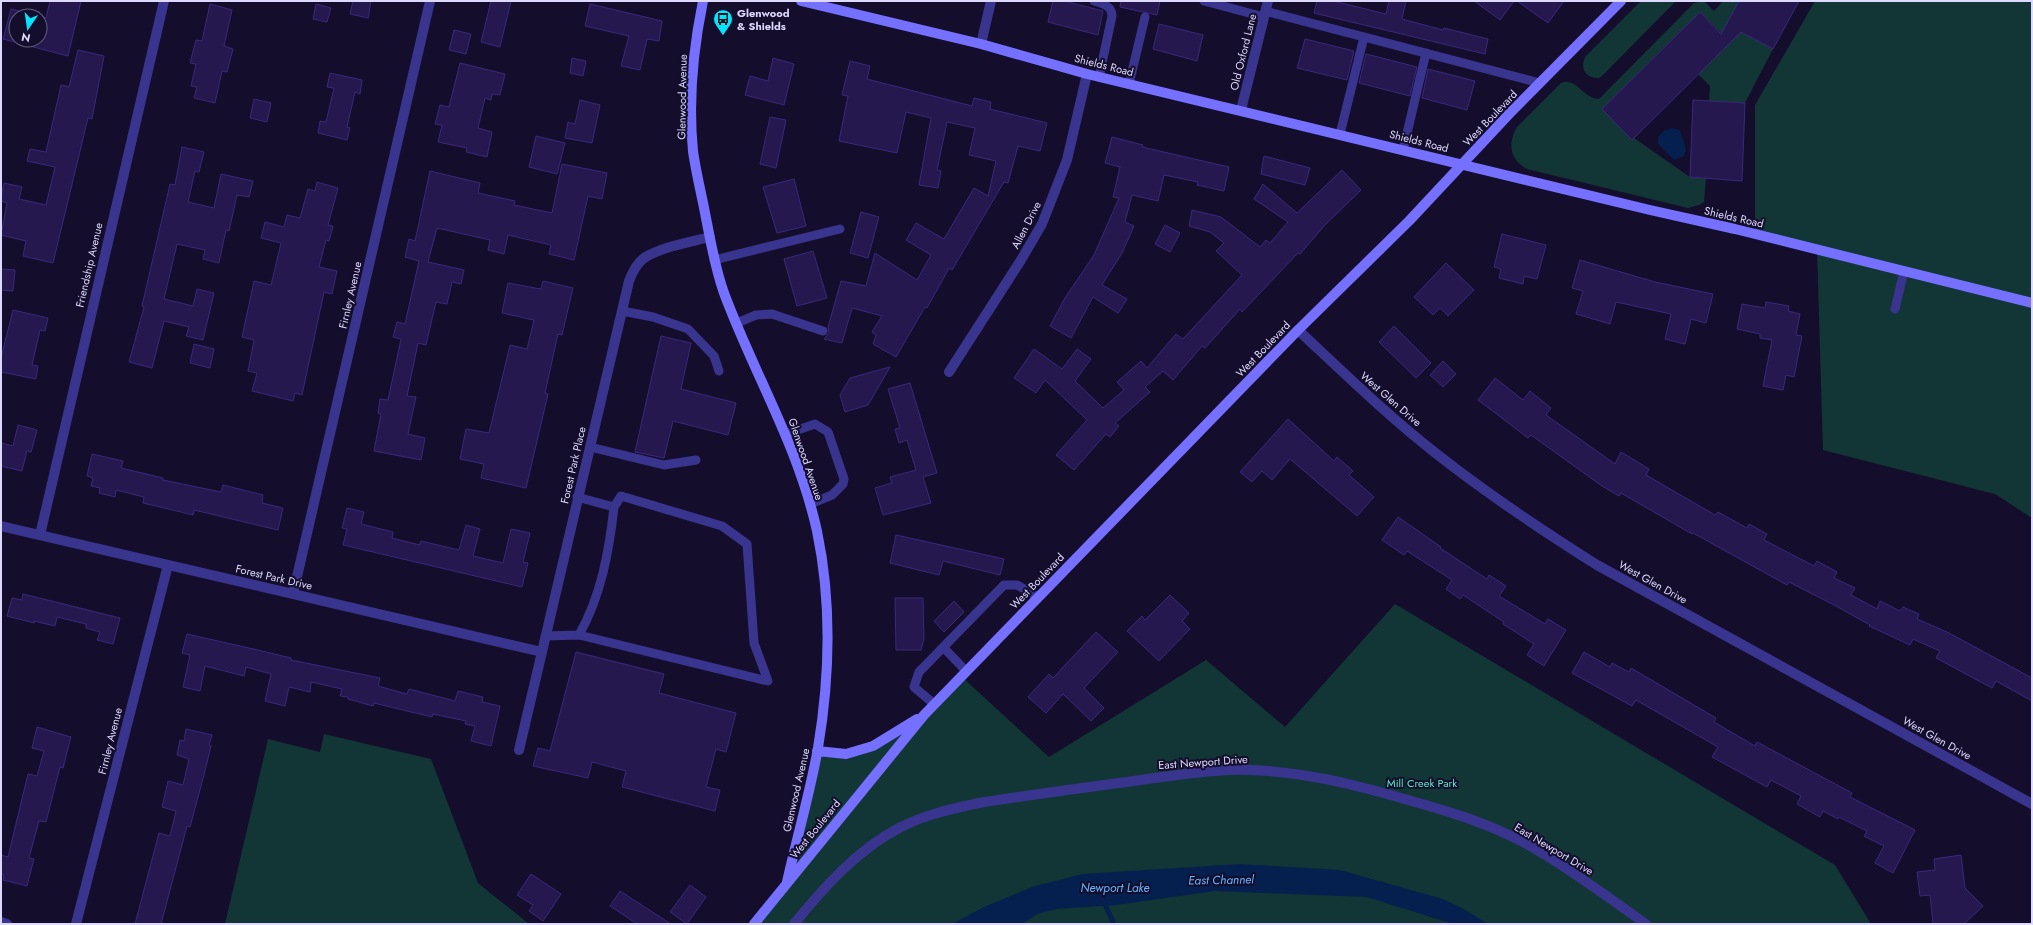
<svg xmlns="http://www.w3.org/2000/svg" width="2033" height="925" font-family="Jost,sans-serif">
<style>
.green{fill:#113635}
.water{fill:#051f4e}
.lines{fill:none;stroke-linecap:round;stroke-linejoin:round}
.stream{stroke:#051f4e;stroke-width:5}
.building{fill:#24184f;stroke:#3a287d}
.lane{stroke:#39358f;stroke-width:9}
.street{stroke:#39358f;stroke-width:10}
.secondary{stroke:#7570ff;stroke-width:10}
.labels{text-anchor:middle;dominant-baseline:central;stroke-width:4;stroke-linejoin:round;paint-order:stroke}
.poi-label{font-size:11px;font-weight:bold;fill:#ded9ff;stroke:#140e2c;text-anchor:start}
.street-label{font-size:11px;fill:#ded9ff;stroke:#140e2c}
.park-label{font-size:11px;fill:#58ecc8;stroke:#140e2c}
.water-label{font-size:12px;font-style:italic;fill:#67b8ff;stroke:#140e2c}
</style>
<rect width="100%" height="100%" fill="#140e2c"/>
<!-- green -->
<path class="green" d="M 1641,1 L 1676,1 L 1603,75 L 1599,78 C 1585,79 1579,67 1586,56 Z
M 1704,1 L 1714,11 L 1723,1 L 1739,1 L 1742,32 L 1773,49 L 1745,103 L 1709,101 L 1710,86 L 1698,74 L 1730,42 L 1700,12 L 1602,109 L 1632,139 L 1634,138 L 1690,177 L 1706,178 L 1704,202 L 1699,205 L 1688,208 L 1527,169 C 1510,160 1507,143 1517,127 L 1561,83 C 1575,76 1583,98 1599,99 L 1694,3 Z
M 1815,1 L 2032,1 L 2032,518 L 1995,494 L 1823,450 L 1817,250 L 1755,234 L 1755,105 Z
M 1395,604 L 1835,865 L 1871,924 L 754,924 L 786,884 L 817,751 L 846,754 L 924,715 L 961,676 L 1049,757 L 1206,660 L 1285,727 Z
M 324,734 L 431,759 L 478,883 L 529,924 L 225,924 L 268,739 L 320,752 Z"/>
<!-- water -->
<path class="water" d="M 1672,128 L 1680,130 L 1686,149 L 1684,156 L 1674,160 L 1658,144 L 1658,137 L 1664,131 Z
M 1240,864 L 1340,870 L 1443,899 L 1462,908 L 1488,924 L 1453,924 L 1367,897 L 1215,891 L 1116,905 L 1056,909 L 1037,914 L 1022,924 L 952,924 L 984,907 L 1032,887 L 1083,874 Z"/>
<g class="lines">
<!-- stream -->
<path class="stream" d="M 1103,900 L 1114,924"/>
</g>
<!-- building -->
<path class="building" d="M 50,1 L 81,1 L 68,56 L 3,39 L 11,9 L 39,16 L 16,16 L 16,40 L 40,40 L 40,16 L 46,18 Z
M 353,1 L 371,1 L 368,18 L 350,14 Z
M 491,1 L 511,1 L 500,47 L 481,42 Z
M 1053,1 L 1064,1 L 1103,11 L 1098,35 L 1048,22 Z
M 1121,1 L 1160,1 L 1157,15 L 1120,7 Z
M 1317,1 L 1333,1 L 1386,14 L 1389,1 L 1406,1 L 1402,19 L 1443,30 L 1444,28 L 1488,39 L 1485,54 L 1314,13 Z
M 1474,1 L 1514,1 L 1500,20 Z
M 1517,1 L 1564,1 L 1548,23 Z
M 1739,1 L 1799,1 L 1773,49 L 1741,32 L 1632,140 L 1602,109 L 1700,12 L 1721,34 Z
M 210,4 L 232,10 L 224,46 L 233,49 L 227,72 L 222,71 L 215,103 L 194,98 L 197,87 L 191,86 L 196,64 L 190,63 L 196,40 L 202,41 Z
M 316,4 L 331,8 L 327,22 L 313,19 Z
M 590,4 L 662,21 L 659,41 L 647,39 L 640,70 L 621,66 L 629,36 L 585,26 Z
M 1159,24 L 1203,35 L 1197,61 L 1153,49 Z
M 454,30 L 471,34 L 466,54 L 449,50 Z
M 1305,39 L 1354,51 L 1347,80 L 1297,68 Z
M 78,50 L 104,56 L 92,119 L 88,118 L 53,263 L 23,256 L 26,241 L 1,235 L 7,203 L 1,201 L 1,196 L 4,183 L 22,187 L 19,199 L 46,205 L 55,167 L 27,161 L 30,149 L 46,152 L 61,85 L 69,87 Z
M 1366,54 L 1417,67 L 1410,96 L 1359,83 Z
M 572,58 L 586,61 L 583,76 L 570,73 Z
M 773,58 L 794,64 L 784,105 L 745,95 L 750,76 L 768,81 Z
M 850,61 L 870,66 L 867,79 L 972,106 L 974,98 L 991,102 L 990,109 L 1047,123 L 1040,151 L 1018,146 L 1008,183 L 1004,182 L 952,270 L 949,268 L 927,308 L 925,307 L 896,357 L 873,344 L 876,335 L 872,332 L 882,316 L 852,308 L 842,343 L 824,339 L 829,333 L 828,327 L 841,281 L 866,286 L 875,253 L 917,280 L 931,255 L 906,240 L 916,223 L 944,239 L 974,188 L 988,196 L 996,161 L 969,155 L 975,128 L 947,122 L 937,170 L 941,171 L 938,188 L 919,185 L 931,118 L 906,112 L 897,153 L 839,141 L 848,96 L 842,95 Z
M 460,63 L 505,74 L 500,95 L 492,94 L 491,100 L 485,98 L 478,128 L 492,132 L 487,157 L 466,152 L 467,148 L 438,142 L 442,125 L 435,124 L 440,105 L 449,107 Z
M 1428,69 L 1475,81 L 1467,110 L 1422,98 Z
M 330,73 L 362,80 L 360,94 L 355,92 L 347,127 L 350,128 L 347,140 L 318,133 L 320,121 L 326,122 L 334,88 L 327,87 Z
M 254,99 L 271,103 L 267,122 L 250,118 Z
M 580,100 L 600,105 L 592,143 L 565,138 L 568,122 L 575,124 Z
M 1693,100 L 1745,103 L 1742,181 L 1690,177 Z
M 770,117 L 786,120 L 776,168 L 760,164 Z
M 536,136 L 565,143 L 557,174 L 529,167 Z
M 1112,137 L 1143,145 L 1142,147 L 1229,167 L 1224,191 L 1197,185 L 1198,182 L 1164,175 L 1158,201 L 1132,195 L 1125,222 L 1134,226 L 1122,253 L 1102,285 L 1127,299 L 1118,313 L 1093,297 L 1071,338 L 1050,326 L 1065,298 L 1094,255 L 1119,198 L 1113,197 L 1120,167 L 1105,163 Z
M 182,147 L 204,152 L 199,172 L 195,171 L 188,202 L 214,208 L 221,174 L 253,181 L 249,197 L 237,195 L 229,231 L 226,230 L 219,263 L 203,259 L 205,250 L 177,244 L 164,299 L 193,306 L 197,289 L 214,293 L 203,340 L 186,336 L 189,327 L 164,321 L 152,368 L 129,362 L 144,307 L 142,306 L 170,184 L 175,185 Z
M 1264,156 L 1310,168 L 1305,185 L 1261,174 Z
M 562,164 L 607,173 L 602,199 L 588,196 L 574,260 L 549,254 L 551,245 L 508,235 L 504,254 L 488,250 L 490,240 L 437,228 L 428,262 L 464,270 L 461,284 L 452,282 L 447,304 L 436,302 L 426,345 L 418,343 L 407,396 L 416,397 L 408,434 L 425,438 L 421,460 L 374,451 L 381,414 L 378,413 L 380,399 L 388,400 L 401,339 L 393,337 L 397,322 L 405,324 L 419,261 L 405,257 L 409,239 L 415,241 L 430,171 L 480,183 L 478,193 L 515,201 L 514,205 L 552,213 Z
M 1342,170 L 1361,190 L 1324,226 L 1300,254 L 1298,253 L 1242,312 L 1240,309 L 1205,348 L 1202,346 L 1173,380 L 1163,371 L 1145,387 L 1150,392 L 1115,423 L 1119,426 L 1110,437 L 1106,434 L 1074,470 L 1056,455 L 1087,420 L 1045,380 L 1036,393 L 1014,378 L 1034,349 L 1062,369 L 1077,349 L 1091,359 L 1075,381 L 1103,408 L 1124,390 L 1117,382 L 1141,361 L 1147,368 L 1176,334 L 1183,339 L 1242,275 L 1216,251 L 1224,243 L 1210,232 L 1189,226 L 1192,210 L 1221,217 L 1260,247 L 1266,240 L 1270,243 L 1288,222 L 1254,199 L 1263,184 L 1297,213 Z
M 794,179 L 806,226 L 777,233 L 763,187 Z
M 317,182 L 338,188 L 328,225 L 333,226 L 329,241 L 326,240 L 319,267 L 337,271 L 332,294 L 324,292 L 302,395 L 295,393 L 293,401 L 252,391 L 257,373 L 248,371 L 254,340 L 242,337 L 254,281 L 271,285 L 281,243 L 261,238 L 265,222 L 284,227 L 287,215 L 300,218 L 308,189 L 315,191 Z
M 861,212 L 879,217 L 868,258 L 850,253 Z
M 1165,225 L 1180,233 L 1170,252 L 1155,244 Z
M 1502,234 L 1546,245 L 1537,279 L 1524,276 L 1523,284 L 1499,278 L 1501,269 L 1494,267 Z
M 813,251 L 827,298 L 797,306 L 784,259 Z
M 1580,260 L 1655,282 L 1713,294 L 1706,323 L 1691,319 L 1685,344 L 1665,339 L 1671,314 L 1616,302 L 1610,324 L 1576,314 L 1583,291 L 1572,288 Z
M 1446,263 L 1474,290 L 1448,316 L 1440,308 L 1433,315 L 1414,297 Z
M 1,269 L 15,270 L 13,291 L 1,290 Z
M 543,281 L 573,288 L 562,335 L 558,334 L 545,393 L 548,394 L 526,488 L 481,478 L 484,464 L 460,459 L 466,429 L 489,433 L 510,345 L 527,349 L 534,320 L 502,313 L 508,283 L 541,289 Z
M 1766,302 L 1789,306 L 1788,311 L 1800,314 L 1796,335 L 1802,336 L 1794,377 L 1786,375 L 1783,390 L 1763,386 L 1772,340 L 1760,338 L 1760,334 L 1737,329 L 1742,304 L 1765,308 Z
M 13,310 L 48,318 L 45,331 L 40,330 L 32,365 L 38,366 L 36,379 L 1,372 L 1,358 Z
M 1394,326 L 1431,363 L 1416,378 L 1379,342 Z
M 661,336 L 691,343 L 681,389 L 736,403 L 728,435 L 673,421 L 664,458 L 635,452 Z
M 194,344 L 214,349 L 210,368 L 190,363 Z
M 1443,361 L 1456,374 L 1443,387 L 1430,375 Z
M 890,367 L 868,405 L 845,412 L 840,395 L 850,378 Z
M 1495,378 L 1523,400 L 1530,391 L 1551,408 L 1546,415 L 1615,464 L 1621,452 L 1649,469 L 1646,475 L 1715,515 L 1718,512 L 1747,528 L 1749,524 L 1767,534 L 1764,540 L 1814,566 L 1817,561 L 1837,572 L 1834,578 L 1855,588 L 1851,595 L 1877,609 L 1880,601 L 1900,611 L 1903,607 L 1919,614 L 1917,619 L 1949,633 L 2032,678 L 2032,701 L 1996,681 L 1992,688 L 1936,658 L 1940,651 L 1913,639 L 1910,645 L 1869,626 L 1870,625 L 1836,606 L 1789,582 L 1787,585 L 1693,533 L 1692,534 L 1621,493 L 1619,496 L 1602,486 L 1531,435 L 1528,438 L 1478,400 Z
M 910,383 L 937,473 L 923,477 L 931,503 L 883,515 L 875,488 L 892,483 L 890,477 L 916,470 L 907,440 L 899,443 L 895,429 L 900,428 L 888,389 Z
M 1288,419 L 1334,461 L 1337,457 L 1353,471 L 1349,475 L 1374,497 L 1357,516 L 1290,459 L 1272,480 L 1262,471 L 1252,482 L 1240,472 Z
M 18,425 L 37,430 L 31,452 L 27,451 L 22,471 L 1,466 L 1,443 L 13,446 Z
M 92,454 L 123,461 L 121,468 L 163,478 L 163,480 L 221,492 L 223,485 L 263,495 L 262,503 L 283,508 L 278,530 L 194,510 L 193,515 L 156,506 L 143,503 L 144,497 L 116,490 L 115,497 L 99,493 L 100,488 L 91,486 L 93,478 L 87,476 Z
M 347,508 L 364,512 L 361,524 L 393,532 L 392,538 L 420,545 L 421,541 L 459,550 L 466,525 L 480,529 L 473,556 L 503,563 L 511,529 L 530,533 L 523,562 L 528,563 L 522,587 L 343,545 L 347,529 L 342,528 Z
M 1398,517 L 1441,547 L 1440,548 L 1487,579 L 1489,575 L 1506,586 L 1499,596 L 1545,624 L 1548,619 L 1566,630 L 1544,666 L 1527,655 L 1534,644 L 1503,624 L 1504,622 L 1463,595 L 1460,599 L 1446,589 L 1452,580 L 1407,551 L 1404,555 L 1382,540 Z
M 896,535 L 1004,559 L 1000,575 L 943,561 L 939,575 L 890,563 Z
M 23,594 L 120,618 L 113,644 L 97,640 L 100,632 L 86,628 L 86,624 L 57,617 L 55,626 L 34,621 L 34,623 L 7,616 L 12,598 L 22,600 Z
M 1170,595 L 1189,613 L 1182,621 L 1190,629 L 1159,661 L 1127,631 L 1142,616 L 1145,620 Z
M 895,598 L 923,598 L 924,639 L 921,650 L 896,650 Z
M 954,601 L 964,612 L 944,632 L 934,621 Z
M 1096,632 L 1118,652 L 1084,688 L 1104,708 L 1091,721 L 1063,694 L 1046,713 L 1028,697 L 1049,674 L 1053,678 Z
M 187,634 L 262,651 L 291,658 L 291,660 L 380,678 L 378,686 L 407,694 L 409,689 L 455,701 L 458,691 L 483,697 L 482,702 L 500,706 L 491,746 L 471,741 L 475,726 L 465,724 L 466,721 L 433,714 L 432,717 L 374,703 L 373,706 L 348,699 L 348,697 L 340,696 L 342,689 L 311,682 L 310,692 L 289,687 L 285,706 L 265,701 L 271,674 L 246,667 L 244,676 L 205,666 L 200,691 L 183,687 L 190,655 L 182,653 Z
M 576,652 L 664,674 L 659,693 L 736,713 L 726,752 L 716,749 L 706,787 L 720,790 L 715,811 L 622,787 L 626,771 L 592,762 L 588,778 L 533,766 L 538,748 L 550,751 Z
M 1584,652 L 1610,667 L 1612,663 L 1629,672 L 1631,668 L 1716,718 L 1714,722 L 1755,746 L 1757,742 L 1852,793 L 1850,797 L 1915,830 L 1893,873 L 1875,863 L 1884,846 L 1864,836 L 1867,831 L 1839,817 L 1838,819 L 1823,811 L 1820,817 L 1797,804 L 1801,796 L 1771,780 L 1767,787 L 1712,757 L 1718,747 L 1636,700 L 1632,706 L 1572,673 Z
M 37,727 L 71,737 L 63,768 L 60,767 L 46,822 L 39,821 L 29,858 L 34,859 L 27,886 L 3,880 L 4,875 L 1,874 L 1,855 L 8,857 L 28,774 L 37,776 L 44,751 L 32,748 Z
M 186,729 L 212,735 L 209,745 L 211,746 L 204,775 L 190,827 L 187,826 L 161,924 L 135,924 L 159,833 L 170,836 L 176,811 L 162,807 L 168,781 L 183,785 L 189,759 L 177,755 L 180,740 L 184,741 Z
M 1961,855 L 1965,888 L 1983,906 L 1964,924 L 1933,924 L 1930,895 L 1920,896 L 1917,872 L 1935,870 L 1934,859 Z
M 531,874 L 561,894 L 543,921 L 529,911 L 533,905 L 517,895 Z
M 690,885 L 706,897 L 687,924 L 670,912 Z
M 620,891 L 671,924 L 637,924 L 610,906 Z"/>
<g class="lines">
<!-- lane -->
<path class="lane" d="M 1094,1 C 1102,3 1112,6 1112,16 L 1099,77
M 1204,1 L 1264,17
M 1265,11 L 1540,83
M 1129,84 L 1145,17
M 1340,134 L 1364,37
M 1403,150 L 1426,53
M 714,260 L 840,229
M 1895,309 L 1904,271
M 622,311 L 653,317 L 688,329 L 714,356 L 719,371
M 737,323 L 756,315 L 772,314 L 823,331
M 786,434 L 815,424 L 828,432 L 844,479 L 843,484 L 832,495 L 810,504
M 590,447 L 664,465 L 696,460
M 579,635 C 601,596 609,552 614,507
M 546,636 L 579,635 L 768,681 L 754,643 L 747,544 L 722,526 L 621,496 L 614,507 L 577,497
M 944,648 L 966,671
M 934,704 L 914,687 L 919,672 L 1004,585 L 1017,585 L 1038,597"/>
<!-- street -->
<path class="street" d="M 981,44 L 991,1
M 1241,110 L 1268,1
M 1298,330 C 1344,373 1389,417 1438,455 C 1489,495 1543,531 1597,565 L 2032,804
M 949,372 L 1021,260 L 1042,224 L 1067,160 L 1087,74
M 1,526 L 542,652
M 40,535 L 164,1
M 293,594 L 430,1
M 519,750 L 629,281 C 632,273 636,264 644,258 C 661,247 691,242 710,237
M 1,922 L 7,924
M 76,924 L 168,565
M 794,924 C 823,888 857,850 899,828 C 926,814 955,808 984,802 C 1032,795 1079,788 1127,782 C 1160,777 1194,772 1228,770 C 1289,768 1350,783 1408,800 C 1451,812 1494,825 1532,847 C 1572,870 1609,898 1646,924"/>
<!-- secondary -->
<path class="secondary" d="M 703,1 C 693,50 688,101 693,151 C 696,173 702,196 706,218 C 711,243 715,268 724,293 C 754,374 798,445 817,531 C 832,603 830,676 818,748 C 810,793 797,837 787,882
M 801,1 L 981,44 L 1087,74 L 1650,210 L 1735,229 L 2032,303
M 817,751 L 846,754 L 873,746 L 917,719
M 754,924 L 924,715 L 1298,330 L 1409,221 L 1510,113 L 1621,1"/>
</g>
<!-- icons -->
<defs>
<g id="bus-pin" transform="scale(1)"><path d="M0 17L-7.5 6A9.5 9.5 0 1 1 7.5 6Z" fill="#05e4ff" stroke="#140e2c"/><path d="M-5-6H5V4H4V6H2V4H-2V6H-4V4H-5ZM-3.5-4V0h7V-4ZM-3.5 1.2v1.5H-2V1.2ZM2 1.2v1.5H3.5V1.2Z" fill="#111"/></g>
</defs>
<g fill-rule="evenodd">
<use href="#bus-pin" x="723" y="19"/>
</g>
<g class="labels">
<!-- poi labels -->
<g class="poi-label">
<text x="737" y="13">Glenwood<tspan x="737" dy="13">&amp; Shields</tspan></text>
</g>
<!-- street labels -->
<g class="street-label">
<text transform="translate(1243 52) rotate(-76)">Old Oxford Lane</text>
<text transform="translate(1104 65) rotate(14)">Shields Road</text>
<text transform="translate(682 97) rotate(-89)">Glenwood Avenue</text>
<text transform="translate(1490 118) rotate(-46)">West Boulevard</text>
<text transform="translate(1419 141) rotate(14)">Shields Road</text>
<text transform="translate(1734 217) rotate(13)">Shields Road</text>
<text transform="translate(1026 225) rotate(-63)">Allen Drive</text>
<text transform="translate(89 265) rotate(-77)">Friendship Avenue</text>
<text transform="translate(350 295) rotate(-77)">Firnley Avenue</text>
<text transform="translate(1263 349) rotate(-46)">West Boulevard</text>
<text transform="translate(1391 399) rotate(41)">West Glen Drive</text>
<text transform="translate(806 459) rotate(71)">Glenwood Avenue</text>
<text transform="translate(573 465) rotate(-77)">Forest Park Place</text>
<text transform="translate(274 577) rotate(13)">Forest Park Drive</text>
<text transform="translate(1037 581) rotate(-46)">West Boulevard</text>
<text transform="translate(1653 582) rotate(29)">West Glen Drive</text>
<text transform="translate(1937 738) rotate(29)">West Glen Drive</text>
<text transform="translate(110 741) rotate(-76)">Firnley Avenue</text>
<text transform="translate(1203 762) rotate(-4)">East Newport Drive</text>
<text transform="translate(796 790) rotate(-77)">Glenwood Avenue</text>
<text transform="translate(815 829) rotate(-51)">West Boulevard</text>
<text transform="translate(1554 849) rotate(31)">East Newport Drive</text>
</g>
<!-- park labels -->
<g class="park-label">
<text x="1422" y="783">Mill Creek Park</text>
</g>
<!-- water labels -->
<g class="water-label">
<text transform="translate(1221 880) rotate(-1)">East Channel</text>
<text x="1115" y="888">Newport Lake</text>
</g>
</g>
<!-- border -->
<rect width="2033" height="925" fill="none" stroke="#ded9ff" stroke-width="4"/>
<!-- north arrow -->
<g transform="translate(28 28) rotate(193)"><circle r="19" fill="#140e2c" stroke="#655f80"/>
<path d="M0-3L7 15L0 10L-7 15Z" fill="#05e4ff"/>
<text y="-6" font-size="11" font-weight="bold" text-anchor="middle" fill="#ded9ff">N</text>
</g>
</svg>
